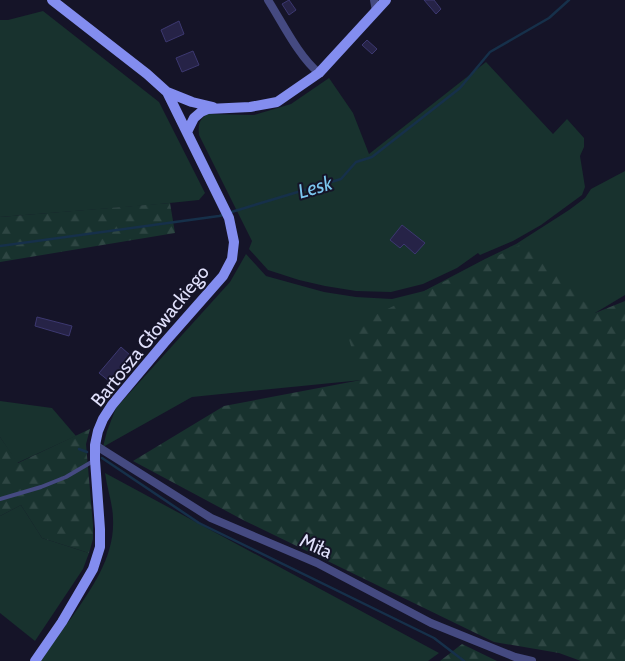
<svg xmlns="http://www.w3.org/2000/svg" width="625" height="661" font-family="Cabin,sans-serif">
<style>
.green{fill:#18322e}
.forest{fill:url(#forest-firs)}
.lines{fill:none;stroke-linecap:round;stroke-linejoin:round}
.stream{stroke:#16304a;stroke-width:2.5}
.building{fill:#262347;stroke:#3c3870}
.lane{stroke:#454a81;stroke-width:4}
.street{stroke:#454a81;stroke-width:8}
.secondary{stroke:#838def;stroke-width:10}
.labels{text-anchor:middle;dominant-baseline:central;stroke-width:4;stroke-linejoin:round;paint-order:stroke}
.street-label{font-size:19px;fill:#e0e0fb;stroke:#151428}
.water-label{font-size:20px;font-style:italic;fill:#7bc6ee;stroke:#151428}
</style>
<defs>
<pattern id="forest-firs" width="22" height="20" patternUnits="userSpaceOnUse" patternTransform="scale(1.25)"><rect width="22" height="20" fill="#18322e"/><path d="M5 1l3.5 6h-7zM16 11l3.5 6h-7z" fill="#2e4643"/></pattern>
</defs>
<rect width="100%" height="100%" fill="#151428"/>
<!-- green -->
<path class="green" d="M 43,11 L 159,102 L 205,193 L 199,200 L 150,205 L 0,217 L 0,20 L 8,20 Z
M 486,62 L 553,134 L 567,119 L 584,138 L 584,147 L 580,156 L 585,187 L 582,195 L 541,225 L 513,241 L 480,255 L 478,253 L 457,268 L 423,284 L 391,292 L 356,291 L 325,286 L 299,280 L 268,270 L 249,249 L 252,241 L 199,135 C 198,125 199,120 207,114 L 254,115 L 291,104 L 329,78 L 353,113 L 369,154 Z
M 625,171 L 625,295 L 595,313 L 362,380 L 192,397 L 103,447 L 107,431 L 116,408 L 230,282 L 246,254 L 266,276 L 324,292 L 356,297 L 392,299 L 424,291 L 485,259 L 516,244 L 569,210 L 585,198 L 591,189 Z
M 0,401 L 52,408 L 76,436 L 17,463 L 0,437 Z
M 105,473 L 439,653 L 428,661 L 41,661 C 51,646 61,631 72,617 C 92,588 115,556 113,519 C 113,505 107,488 105,473 Z
M 21,505 L 42,538 L 89,553 L 83,569 L 35,641 L 0,613 L 0,516 Z"/>
<!-- forest -->
<path class="forest" d="M 170,203 L 175,233 L 0,262 L 0,217 Z
M 526,242 L 595,313 L 625,301 L 625,661 L 581,661 L 559,653 L 494,642 L 245,521 L 133,461 L 224,406 L 361,380 L 346,329 Z
M 90,429 L 86,444 L 93,525 L 93,539 L 89,553 L 42,538 L 21,505 L 0,516 L 0,437 L 18,463 Z
M 462,644 L 497,661 L 440,661 Z"/>
<g class="lines">
<!-- stream -->
<path class="stream" d="M 228,213 L 341,179 L 356,162 L 372,157 L 460,88 L 490,52 L 549,18 L 569,0
M 0,246 L 219,216 L 223,215
M 79,449 L 87,452
M 102,458 L 199,523 L 434,638 L 464,661"/>
</g>
<!-- building -->
<path class="building" d="M 289,0 L 296,10 L 289,15 L 282,4 Z
M 424,0 L 434,0 L 441,9 L 436,14 Z
M 179,21 L 184,34 L 166,42 L 161,30 Z
M 367,40 L 377,49 L 372,54 L 362,45 Z
M 193,51 L 199,65 L 182,72 L 176,58 Z
M 402,225 L 425,243 L 415,254 L 404,244 L 400,248 L 390,240 Z
M 37,317 L 72,326 L 69,336 L 35,326 Z
M 121,347 L 131,356 L 109,381 L 99,373 Z"/>
<g class="lines">
<!-- lane -->
<path class="lane" d="M 0,499 L 41,487 L 66,477 L 95,460"/>
<!-- street -->
<path class="street" d="M 268,0 C 282,22 299,57 319,73
M 374,0 L 376,11
M 95,445 L 211,518 L 317,563 L 431,623 L 515,657 L 532,661"/>
<!-- secondary -->
<path class="secondary" d="M 52,0 L 147,74 L 167,92 L 192,102 L 213,107
M 187,132 L 194,118 L 201,112 L 208,109 L 250,107 L 277,102 L 319,73 L 386,0
M 35,661 L 62,622 L 93,569 L 100,547 L 100,529 L 95,460 L 95,445 L 98,431 L 103,419 L 112,405 L 164,343 L 223,276 L 232,259 L 234,242 L 229,218 L 167,92"/>
</g>
<g class="labels">
<!-- street labels -->
<g class="street-label">
<text transform="translate(150 336) rotate(-51)">Bartosza Głowackiego</text>
<text transform="translate(316 546) rotate(25)">Miła</text>
</g>
<!-- water labels -->
<g class="water-label">
<text transform="translate(315 187) rotate(-17)">Lesk</text>
</g>
</g>
</svg>
